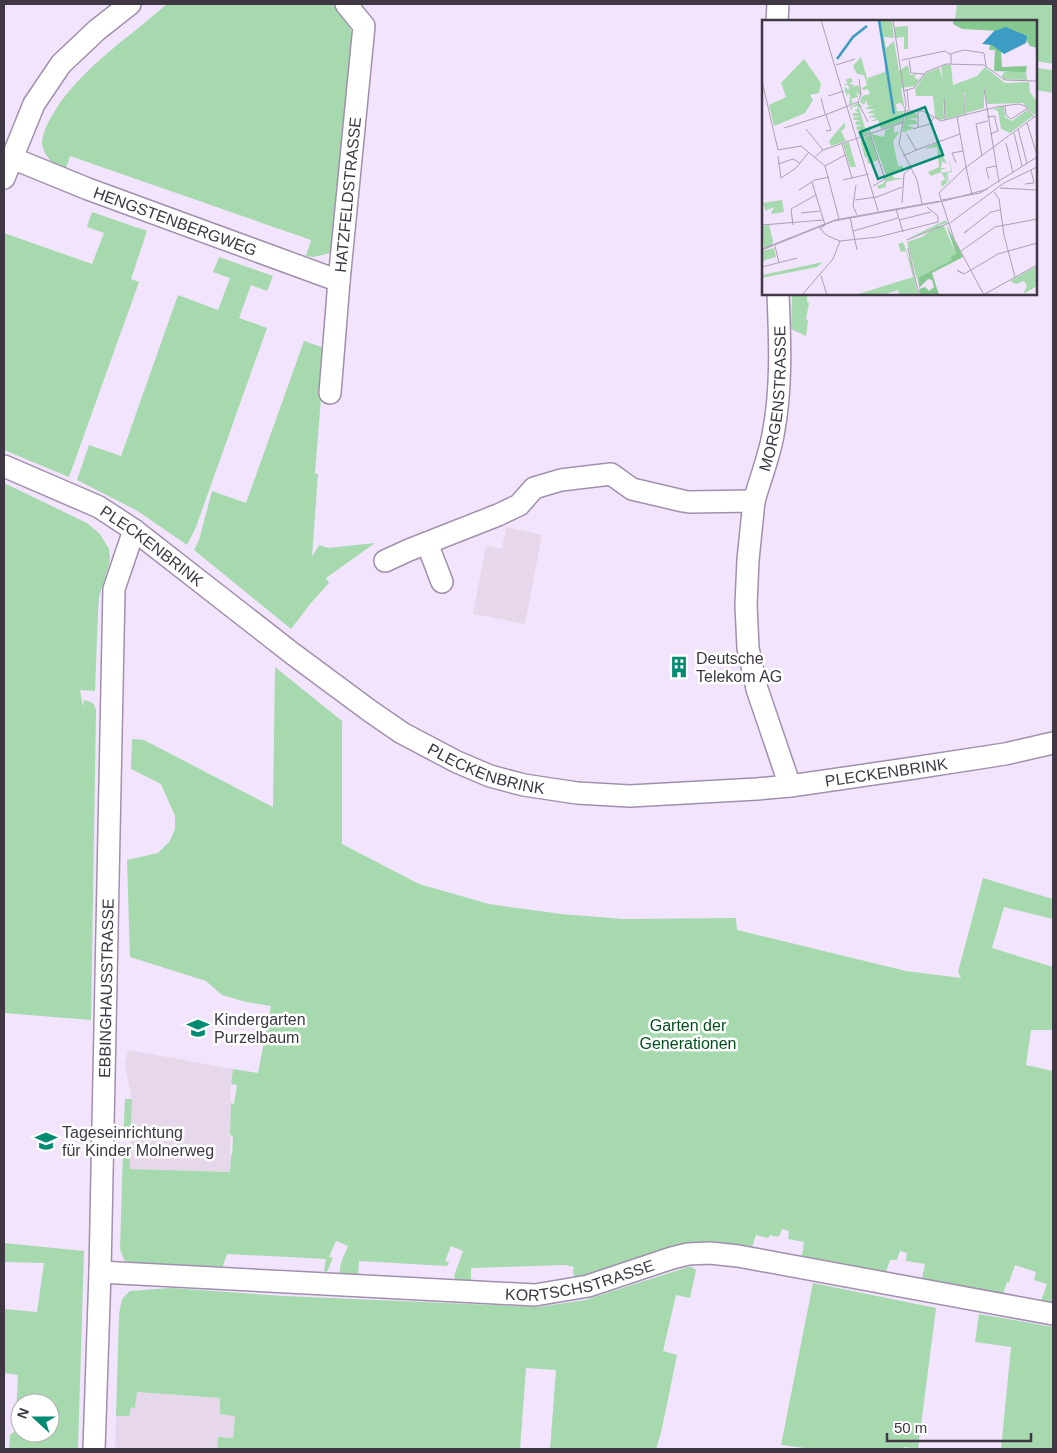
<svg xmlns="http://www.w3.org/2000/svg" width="1057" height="1453" font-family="Helvetica,sans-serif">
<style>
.industrial{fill:#e7d7ea}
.green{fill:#a6d9ad;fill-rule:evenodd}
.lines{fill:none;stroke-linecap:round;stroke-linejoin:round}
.minor-casing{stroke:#a190ad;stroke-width:24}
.minor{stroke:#fff;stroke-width:21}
.labels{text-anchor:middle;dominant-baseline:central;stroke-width:5;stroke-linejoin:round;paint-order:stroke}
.street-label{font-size:16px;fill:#3f3844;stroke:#fff}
.poi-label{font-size:16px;fill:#3f3844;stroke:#fff;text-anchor:start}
.park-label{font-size:16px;fill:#004f1c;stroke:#fff}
.inset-river{fill:none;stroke:#3d9cc3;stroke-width:2.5}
.inset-road{fill:none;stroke:#ab9fb3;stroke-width:1}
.view{fill:#038b71;fill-opacity:0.15;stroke:#038b71;stroke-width:2.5}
.inset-edge{fill:none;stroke:#3f3844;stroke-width:2.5}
</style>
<rect width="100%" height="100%" fill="#f3e4fd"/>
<!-- industrial -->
<path class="industrial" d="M 506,527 L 542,535 L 525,624 L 473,614 L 486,546 L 502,549 Z
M 128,1050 L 233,1069 L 231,1084 L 230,1172 L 130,1169 L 132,1101 L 125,1065 Z
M 136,1392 L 221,1398 L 235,1415 L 233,1438 L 218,1437 L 217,1449 L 115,1449 L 116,1416 L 129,1416 L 131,1407 L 135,1407 Z"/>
<!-- green -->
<path class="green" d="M 167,4 L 335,4 C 348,19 352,29 355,49 L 336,246 L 331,253 L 313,257 L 306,256 L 311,240 L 70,156 L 65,171 C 54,165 43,156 42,143 C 42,136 46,127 49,121 C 66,89 90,68 117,45 C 134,32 150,18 167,4 Z
M 957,4 L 1053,4 L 1053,64 L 1036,61 L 1036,21 L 955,21 Z
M 1036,68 L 1053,70 L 1053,93 L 1036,90 Z
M 92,212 L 147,231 L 131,279 L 139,282 L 69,477 L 4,450 L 4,233 L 92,264 L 104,233 L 87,227 Z
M 219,257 L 273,276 L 267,291 L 251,285 L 239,318 L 267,328 L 196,527 L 187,545 L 136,510 L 77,480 L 89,445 L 121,456 L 178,295 L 218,310 L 230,278 L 213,272 Z
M 792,294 L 807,294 L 807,302 L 809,303 L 806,319 L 808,320 L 806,336 L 791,329 Z
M 304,341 L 327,349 L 321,398 L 315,473 L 318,474 L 312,557 L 319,545 L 328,548 L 375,543 L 326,578 L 329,583 L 311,603 L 291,629 L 194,550 L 199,540 L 212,491 L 246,503 Z
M 4,483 L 87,523 L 100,534 L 109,549 L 110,557 L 109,565 L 99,597 L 98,612 L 95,691 L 80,690 L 83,707 L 84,700 C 92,702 95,703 96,711 L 91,1020 L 4,1013 Z
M 275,667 L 342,721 L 342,844 L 419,884 L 489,904 L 561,914 L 623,919 L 736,918 L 737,930 L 906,971 L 961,978 L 958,972 L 983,878 L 1053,899 L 1053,919 L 1004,907 L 992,948 L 1053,967 L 1053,1030 L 1031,1030 L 1026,1065 L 1053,1071 L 1053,1303 L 1041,1301 L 1047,1284 L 1034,1280 L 1036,1272 L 1015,1265 L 1009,1283 L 1007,1282 L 1003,1294 L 922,1279 L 925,1264 L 906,1261 L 907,1253 L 900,1251 L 897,1260 L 890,1260 L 886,1272 L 802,1256 L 804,1242 L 788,1239 L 789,1231 L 782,1229 L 779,1237 L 770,1235 L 768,1238 L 756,1235 L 752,1247 L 710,1241 L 687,1244 L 659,1251 L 614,1267 L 580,1278 L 574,1277 L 573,1271 L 574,1267 L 565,1265 L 471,1268 L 471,1282 L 456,1281 L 454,1276 L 463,1251 L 451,1246 L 445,1261 L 449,1262 L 447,1266 L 359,1261 L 358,1276 L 341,1275 C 337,1266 345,1255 348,1246 L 336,1241 L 329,1257 L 333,1258 L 327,1272 L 324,1271 L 326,1259 L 227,1254 L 222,1269 L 142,1264 L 128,1262 L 124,1260 L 120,1249 L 123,1149 L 131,1149 L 130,1152 L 130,1169 L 230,1172 L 231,1155 L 232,1155 L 233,1136 L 230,1135 L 231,1103 L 234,1104 L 237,1085 L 231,1084 L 233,1069 L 258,1073 L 271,1006 L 246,1002 L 222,995 L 206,981 L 130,957 L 127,860 L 158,853 L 170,841 L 175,829 L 175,816 L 161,784 L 131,769 L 132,739 L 144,740 L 273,807 Z
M 125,1099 L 132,1099 L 131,1133 L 125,1140 L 123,1140 Z
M 4,1243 L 84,1251 L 78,1449 L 9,1449 L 10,1435 L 15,1431 L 18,1375 L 4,1373 L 4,1309 L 37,1312 L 44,1263 L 4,1262 ZM 20,1403 L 50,1403 L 50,1433 L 20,1433 Z
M 688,1267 L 692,1267 L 696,1270 L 690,1298 L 676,1295 L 663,1351 L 677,1355 L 661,1433 L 656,1449 L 550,1449 L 556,1370 L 526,1368 L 520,1449 L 217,1449 L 218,1437 L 233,1438 L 235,1416 L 220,1414 L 220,1398 L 137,1392 L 135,1408 L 131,1407 L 129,1416 L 116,1416 L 119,1314 L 122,1299 L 130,1291 L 170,1288 L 284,1296 L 538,1307 L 585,1300 Z
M 813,1283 L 936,1308 L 918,1449 L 905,1447 L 904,1449 L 813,1449 L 781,1445 Z
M 979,1314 L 1053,1327 L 1053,1449 L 1001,1449 L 1011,1347 L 975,1342 Z"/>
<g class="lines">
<!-- minor casing -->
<g class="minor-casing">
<g id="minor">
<path d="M 777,21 L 778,4"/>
<path id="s1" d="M 12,158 L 88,189 L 339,281"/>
<path d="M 4,178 L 34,104 L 61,64 L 97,30 L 130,4"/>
<path id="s2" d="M 330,393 L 339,281 L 364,26 L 346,4"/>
<path id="s3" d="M 4,466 L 99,507 L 134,530 L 293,654 L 370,711 L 402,733 L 457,762 L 490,776 L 524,785 L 577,793 L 630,796 L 757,789 L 790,786 L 914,768 L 1005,754 L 1053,743"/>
<path id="s4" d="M 754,501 C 760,480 769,457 773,435 C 782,389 780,341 778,294"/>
<path d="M 427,543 L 442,582"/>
<path d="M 385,561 L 409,550 L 498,515 L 519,505 L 534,488 L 561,480 L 611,474 L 632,489 L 683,501 L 689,502 L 754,501 L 748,560 L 746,605 L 748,648 L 757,689 L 790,786"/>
<path id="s5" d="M 100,1272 L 535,1295 L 588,1286 L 672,1258 L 688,1254 L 710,1253 L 738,1256 L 1053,1314"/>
<path id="s6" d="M 94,1449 L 100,1272 L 114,589 L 134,530"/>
</g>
</g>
<!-- minor -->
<use href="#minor" class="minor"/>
</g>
<!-- icons -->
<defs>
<g id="building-bare" transform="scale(1.725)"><path d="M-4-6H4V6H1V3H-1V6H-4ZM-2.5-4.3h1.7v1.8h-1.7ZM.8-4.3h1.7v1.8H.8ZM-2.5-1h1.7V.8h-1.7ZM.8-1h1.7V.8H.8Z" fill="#038b71" stroke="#fff" stroke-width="2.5" paint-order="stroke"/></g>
<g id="school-bare" transform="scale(1.725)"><path d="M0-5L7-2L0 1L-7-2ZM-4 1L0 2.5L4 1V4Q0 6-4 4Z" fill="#038b71" stroke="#fff" stroke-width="2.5" paint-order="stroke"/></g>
</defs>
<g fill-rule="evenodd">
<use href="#building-bare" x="679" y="667"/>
<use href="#school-bare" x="198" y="1028"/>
<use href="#school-bare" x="46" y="1141"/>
</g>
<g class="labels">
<!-- street labels -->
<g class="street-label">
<text stroke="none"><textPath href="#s2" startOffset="199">HATZFELDSTRASSE</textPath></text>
<text stroke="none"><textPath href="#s1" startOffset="175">HENGSTENBERGWEG</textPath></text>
<text stroke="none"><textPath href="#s4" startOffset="105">MORGENSTRASSE</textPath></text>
<text stroke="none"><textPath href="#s3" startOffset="169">PLECKENBRINK</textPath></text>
<text stroke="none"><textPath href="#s3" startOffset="574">PLECKENBRINK</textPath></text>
<text stroke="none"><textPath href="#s3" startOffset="979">PLECKENBRINK</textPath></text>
<text stroke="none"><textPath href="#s6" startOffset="461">EBBINGHAUSSTRASSE</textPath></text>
<text stroke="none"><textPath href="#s5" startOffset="482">KORTSCHSTRASSE</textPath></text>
</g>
<!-- poi labels -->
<g class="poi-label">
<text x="696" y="658">Deutsche<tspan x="696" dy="18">Telekom AG</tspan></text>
<text x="214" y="1019">Kindergarten<tspan x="214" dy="18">Purzelbaum</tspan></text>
<text x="62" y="1132">Tageseinrichtung<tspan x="62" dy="18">für Kinder Molnerweg</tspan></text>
</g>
<!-- park labels -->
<g class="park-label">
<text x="688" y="1025">Garten der<tspan x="688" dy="18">Generationen</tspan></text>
</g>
</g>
<!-- overview -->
<g transform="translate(762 20)">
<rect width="275" height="275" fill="#f3e4fd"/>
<path d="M 116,0 L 130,0 L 132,18 L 122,17 L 124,28 L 121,30 ZM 146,6 L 146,29 L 142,29 L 142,17 L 133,18 L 133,7 ZM 132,21 L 137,51 L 146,45 L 148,55 L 155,54 L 152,57 L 156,60 L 161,54 L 153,66 L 139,68 L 143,90 L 139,83 L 134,84 L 135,91 L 142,91 L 140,102 L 119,109 L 116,100 L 108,102 L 115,98 L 106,97 L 114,94 L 105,93 L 113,89 L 103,89 L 111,84 L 106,86 L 104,80 L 102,85 L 98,82 L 100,76 L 108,74 L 106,69 L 101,70 L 100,68 L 105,65 L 102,55 L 95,54 L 91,46 L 99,37 L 106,62 L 106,58 L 123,52 L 123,29 ZM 42,39 L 59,63 L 57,73 L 48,75 L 51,80 L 43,93 L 12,106 L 7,85 L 24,77 L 19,63 ZM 182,45 L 189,45 L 191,65 L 215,56 L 223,47 L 243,63 L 267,62 L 268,72 L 275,82 L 275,93 L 272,95 L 261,83 L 225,84 L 222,67 L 222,88 L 204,93 L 204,73 L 202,73 L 203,94 L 184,99 L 181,76 L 182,99 L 178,100 L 173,97 L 171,76 L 154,76 L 153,69 L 164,53 L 177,48 L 181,59 L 179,48 ZM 259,50 L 264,52 L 265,60 L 241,59 L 240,56 L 242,52 ZM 89,58 L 91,61 L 87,64 L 93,65 L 89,68 L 96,65 L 99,73 L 97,75 L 94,71 L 96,77 L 89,79 L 91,83 L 87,85 L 88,76 L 86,72 L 85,77 L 82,67 L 88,70 L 86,65 L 81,65 L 86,63 L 83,60 ZM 96,83 L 101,87 L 97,87 L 102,105 L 105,111 L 107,106 L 109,113 L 97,116 L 96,112 L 102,110 L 95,110 L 94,107 L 100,105 L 94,105 L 93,102 L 99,100 L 92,100 L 91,98 L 98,96 L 91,96 L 90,93 L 97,93 L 92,90 L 96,89 L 95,86 L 90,87 L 89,91 L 88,87 ZM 242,86 L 243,97 L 250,101 L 265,90 L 271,96 L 248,113 L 239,109 L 236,91 L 231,89 ZM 144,92 L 153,92 L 155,95 L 155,98 L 145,99 L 153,100 L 155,102 L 155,104 L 145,105 L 153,108 L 144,111 L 145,113 L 140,111 ZM 83,102 L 83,108 L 79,111 L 84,121 L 69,126 L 67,121 ZM 132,106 L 132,113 L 138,111 L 131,121 L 136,146 L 141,146 L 141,153 L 138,148 L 138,152 L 130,155 L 132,158 L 142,158 L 124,162 L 124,167 L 117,169 L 115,166 L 122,163 L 124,155 L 109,114 L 122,117 L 123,110 ZM 108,115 L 116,140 L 106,144 L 105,138 L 111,135 L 103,138 L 98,119 L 104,122 L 102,117 ZM 87,122 L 89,130 L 94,147 L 88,147 L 81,124 ZM 175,123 L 185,144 L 180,141 L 179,148 L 185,148 L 178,150 L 181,153 L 189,151 L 186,135 L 190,152 L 185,153 L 187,161 L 186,162 L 183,153 L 185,163 L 180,167 L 179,162 L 183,159 L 179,152 L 169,156 L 166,152 L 177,147 L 175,127 L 162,129 ZM 20,180 L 22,192 L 9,194 L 12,187 L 3,191 L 2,183 L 0,191 L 0,183 ZM 184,200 L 185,203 L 175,206 L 182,206 L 194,234 L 191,240 L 155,259 L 145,222 L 160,217 L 174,207 L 159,214 L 143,220 ZM 7,205 L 11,221 L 10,226 L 2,228 L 0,206 ZM 141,222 L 149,242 L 156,275 L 137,275 L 136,270 L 120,275 L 93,275 L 151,257 L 144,231 L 139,232 L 136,224 ZM 12,228 L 14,237 L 0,241 L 0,231 ZM 61,242 L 55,247 L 0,258 L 0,255 ZM 275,246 L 275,266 L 261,274 L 265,266 L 262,261 L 254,264 L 248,261 Z" fill="#a6d9ad"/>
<path d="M 191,0 L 275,0 L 275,28 L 268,26 L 262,17 L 239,32 L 240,47 L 265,46 L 264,52 L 232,51 L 233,30 L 227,30 L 228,25 L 238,11 L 200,9 L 191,4 ZM 184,204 L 201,237 L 170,253 L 177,275 L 158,275 L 157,269 L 163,267 L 167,271 L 172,267 L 170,260 L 166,259 L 157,268 L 156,258 L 190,240 L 189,237 L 194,234 Z" fill="#86c990"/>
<path d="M 244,7 L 265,16 L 264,23 L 242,34 L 230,25 L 220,24 L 232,11 Z" fill="#3d9cc3"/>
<path class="inset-river" d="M 117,0 L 132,94M 75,39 L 91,17 L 105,6"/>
<path class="inset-road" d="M 59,0 L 116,191M 131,0 L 144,85 L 137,124 L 155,160 L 160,184M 188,34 L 202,30 L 222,33 L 224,46M 140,40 L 183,31 L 189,35 L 189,44M 147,40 L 149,53 L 163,54M 74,45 L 93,39M 0,61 L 16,130 L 39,126 L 63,146 L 77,199M 222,69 L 237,162M 145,70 L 147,90M 141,71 L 152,68 L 164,52 L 184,44 L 222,45 L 243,60 L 275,61M 203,74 L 203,95M 66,76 L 82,71M 59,78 L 63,94M 182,78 L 183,100M 96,82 L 106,102M 243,85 L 244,95 L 249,99 L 266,88M 143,91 L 161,91 L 179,101 L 234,87 L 257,84 L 263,86 L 272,97M 156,91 L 156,107M 63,95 L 96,82 L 99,74 L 97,59M 195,97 L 204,147M 225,97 L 233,96 L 233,99 L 236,111 L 228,114M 265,103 L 275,135M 22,108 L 63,95M 44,109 L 61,130M 151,109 L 168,104 L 172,97M 256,109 L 265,143M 64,111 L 69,110 L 64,95M 252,113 L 260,146M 108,114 L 123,159 L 111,166M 244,123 L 251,153M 80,124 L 90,158M 154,130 L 198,114M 16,136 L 19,158 L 34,148 L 47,132M 141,136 L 154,130 L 145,114M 220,136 L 214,104 L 226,101M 53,137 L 61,130 L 142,102M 194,143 L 190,133 L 201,131M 16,144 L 31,139 L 38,143M 63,146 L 83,135M 204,147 L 210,175M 227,159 L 224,148 L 234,146M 81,160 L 107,154M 50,162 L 63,205 L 58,209M 263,164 L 272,163 L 269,150M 94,165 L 91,186 L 95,195M 238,168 L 275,170M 37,170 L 53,160 L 67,157M 232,172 L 237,179 L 242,215 L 253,257M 93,180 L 115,177 L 140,167M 180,180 L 218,173 L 275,137M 140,183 L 142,154 L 149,148M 134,189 L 141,212M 39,193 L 58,191M 88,197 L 95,230M 137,200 L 169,192M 188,203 L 242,163 L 275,147M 0,205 L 61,200M 31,205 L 29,189 L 54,175M 57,207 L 64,215 L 78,221 L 116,217 L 176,202 L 176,196 L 165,187M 206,210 L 202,213 L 229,192 L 238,190M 91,211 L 136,198M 145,220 L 187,203M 13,226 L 17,243M 146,228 L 157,275M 0,229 L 73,200 L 178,181M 0,230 L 72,201 L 182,181 L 226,169M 199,231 L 233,207 L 275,199M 0,247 L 35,238M 199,253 L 195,250 L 202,254 L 236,234 L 275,223M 59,256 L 65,275M 40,275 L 71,239 L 78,221M 221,275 L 275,245M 222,275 L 192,219 L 177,173 L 203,148 L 275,95"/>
<path class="view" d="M 163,87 L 181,135 L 116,159 L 98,112 Z"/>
<rect width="275" height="275" class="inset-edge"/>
</g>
<!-- border -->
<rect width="1057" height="1453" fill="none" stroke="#3f3844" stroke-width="10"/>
<!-- north arrow -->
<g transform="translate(35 1418) rotate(291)"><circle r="24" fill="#ffffff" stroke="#b2afb4"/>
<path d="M0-4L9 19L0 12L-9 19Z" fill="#038b71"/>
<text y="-8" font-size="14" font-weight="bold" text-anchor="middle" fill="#3f3844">N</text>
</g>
<!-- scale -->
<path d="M887 1433v8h144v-8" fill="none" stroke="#3f3844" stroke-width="2.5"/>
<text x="894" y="1433" font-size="15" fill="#3f3844" stroke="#ffffff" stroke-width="4" paint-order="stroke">50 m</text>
</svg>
